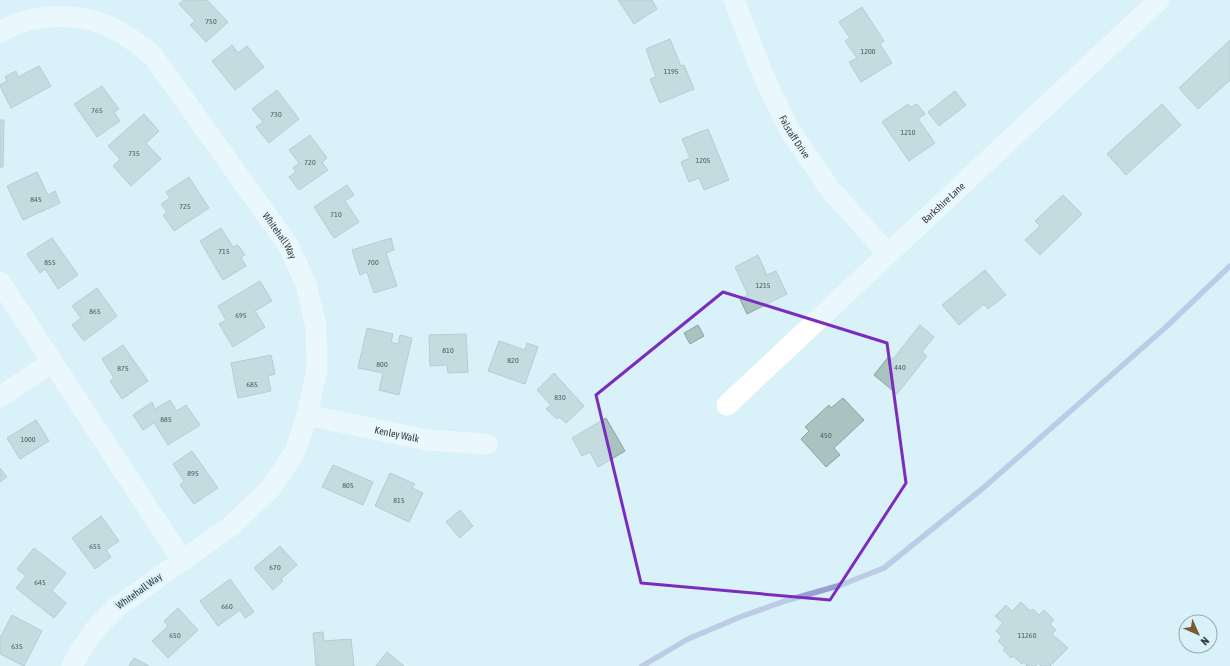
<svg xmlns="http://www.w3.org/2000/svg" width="1230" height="666" font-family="'Asap Condensed',sans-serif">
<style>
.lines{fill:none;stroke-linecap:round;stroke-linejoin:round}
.stream{stroke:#9a9fd1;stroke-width:5.5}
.building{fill:#aac3c1;stroke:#8aa3a1}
.minor{stroke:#fff;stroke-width:21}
.marked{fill:none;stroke:#7b2cbf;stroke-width:3;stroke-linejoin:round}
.labels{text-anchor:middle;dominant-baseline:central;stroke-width:4;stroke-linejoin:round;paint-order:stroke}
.number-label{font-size:8px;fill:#505e60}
.street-label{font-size:10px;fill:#323c3f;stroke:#d9f1f9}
</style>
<rect width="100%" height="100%" fill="#d9f1f9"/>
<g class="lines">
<!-- stream -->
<path class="stream" d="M 642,666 L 688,639 L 740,617 L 785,601 L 841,585 L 884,568 L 982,489 L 1166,327 L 1230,266"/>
</g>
<!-- building -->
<path class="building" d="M 184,0 L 207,0 L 228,22 L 206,42 L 190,25 L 195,21 L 179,4 Z
M 618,0 L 652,0 L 657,9 L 634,24 Z
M 862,7 L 884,41 L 880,44 L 892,63 L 861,82 L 849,62 L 857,58 L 845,41 L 850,38 L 839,22 Z
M 670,39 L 681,66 L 684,65 L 694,89 L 660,103 L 650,79 L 656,77 L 646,49 Z
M 1230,40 L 1230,80 L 1198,109 L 1179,88 Z
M 232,45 L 238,53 L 247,46 L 264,67 L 235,90 L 212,61 Z
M 39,66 L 51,86 L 11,108 L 0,86 L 0,85 L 7,81 L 5,77 L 16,71 L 18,77 Z
M 102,86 L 119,109 L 114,112 L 120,121 L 97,137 L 74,104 Z
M 277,90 L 299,119 L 269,143 L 256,127 L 263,122 L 252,109 Z
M 955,91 L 966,105 L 939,126 L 928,112 Z
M 908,104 L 911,107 L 917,104 L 925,114 L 918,119 L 935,143 L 909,161 L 882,122 Z
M 1162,104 L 1181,125 L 1126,175 L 1107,154 Z
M 144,114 L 159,131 L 146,143 L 161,159 L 131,186 L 113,166 L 120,159 L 108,146 Z
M 0,120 L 4,120 L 3,167 L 0,167 Z
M 708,129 L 729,180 L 704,190 L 699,178 L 689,182 L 681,162 L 690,158 L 682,139 Z
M 310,135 L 327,158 L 322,162 L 328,170 L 299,190 L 289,177 L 296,172 L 293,168 L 299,163 L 289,150 Z
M 37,172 L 48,195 L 55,191 L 60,203 L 23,220 L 7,186 Z
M 189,177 L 209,208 L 174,231 L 163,215 L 167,212 L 161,204 L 170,198 L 166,192 Z
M 347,185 L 354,195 L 345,201 L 359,222 L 334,238 L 314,207 Z
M 1063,195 L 1082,214 L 1040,255 L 1025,240 L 1040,226 L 1035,221 Z
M 221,228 L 233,247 L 238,245 L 245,255 L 241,257 L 246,266 L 223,280 L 200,241 Z
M 52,238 L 78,275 L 58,289 L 45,269 L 40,273 L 27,254 Z
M 391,238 L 394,250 L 386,253 L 397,286 L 374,293 L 367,272 L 360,275 L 352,250 Z
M 758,255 L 767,275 L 776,271 L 787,294 L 747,314 L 740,299 L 748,295 L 735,267 Z
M 985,270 L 1006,295 L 988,309 L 984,304 L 959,325 L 942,305 Z
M 260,281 L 272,301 L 255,311 L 265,327 L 233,347 L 219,324 L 226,320 L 218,306 Z
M 97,288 L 117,316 L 84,341 L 72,325 L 81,318 L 72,306 Z
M 698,325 L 704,336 L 690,344 L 684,333 Z
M 920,325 L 934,337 L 922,352 L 927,356 L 897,394 L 874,375 L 889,356 L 893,359 Z
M 367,328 L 393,334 L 391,342 L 398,344 L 400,335 L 412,338 L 399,395 L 379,390 L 383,373 L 358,368 Z
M 466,334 L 468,372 L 448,373 L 447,365 L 430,366 L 429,335 Z
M 499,341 L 525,350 L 527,343 L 538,347 L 525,384 L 488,371 Z
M 123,345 L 148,381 L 122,399 L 110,381 L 114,378 L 102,359 Z
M 271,355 L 275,374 L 268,376 L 271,391 L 238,398 L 231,363 Z
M 554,373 L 584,406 L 566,423 L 559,417 L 557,419 L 546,409 L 551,405 L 537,390 Z
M 843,398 L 864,420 L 834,448 L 840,455 L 826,467 L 801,439 L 809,431 L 805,427 L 829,405 L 831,408 Z
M 170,400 L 177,411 L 186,405 L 200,425 L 168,445 L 154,423 L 143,430 L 133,415 L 152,402 L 155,409 Z
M 606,418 L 625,451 L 598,467 L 590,452 L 582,456 L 572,438 Z
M 36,420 L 49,441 L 20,459 L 7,438 Z
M 192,451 L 218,488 L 194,504 L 180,485 L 184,481 L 173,464 Z
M 333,465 L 373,482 L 363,505 L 322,487 Z
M 0,468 L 7,477 L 0,482 Z
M 390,473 L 415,484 L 412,488 L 423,493 L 409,522 L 375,506 Z
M 460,510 L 473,526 L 460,538 L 446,522 Z
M 101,516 L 119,541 L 106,550 L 111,557 L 95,569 L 72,538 Z
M 280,546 L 297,565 L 281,579 L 283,581 L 273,590 L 254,568 Z
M 34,548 L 66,573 L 52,591 L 66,603 L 54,618 L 16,588 L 26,576 L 17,569 Z
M 230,579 L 254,612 L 245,618 L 240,610 L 218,626 L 200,601 Z
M 1021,602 L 1030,611 L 1033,609 L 1039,615 L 1044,610 L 1054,620 L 1050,624 L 1056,630 L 1052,634 L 1068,648 L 1050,666 L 1041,666 L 1038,663 L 1036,666 L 1027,666 L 1024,662 L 1022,664 L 1013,656 L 1011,658 L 1003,650 L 1005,648 L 998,641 L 1002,637 L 996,631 L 1003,623 L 995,616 L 1006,605 L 1012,611 Z
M 178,608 L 198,630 L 168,658 L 152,641 L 168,626 L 164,621 Z
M 12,615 L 42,631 L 24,666 L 0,654 L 0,638 Z
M 323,632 L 324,641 L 351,639 L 354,666 L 316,666 L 313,633 Z
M 387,652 L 404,666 L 376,666 Z
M 134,658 L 149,666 L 129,666 Z"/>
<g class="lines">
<!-- minor -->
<g class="minor">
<path id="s1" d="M 734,0 L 763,75 L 789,129 L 830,189 L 888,254"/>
<path id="s2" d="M 0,32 C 4,30 9,27 14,25 C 46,12 88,14 118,31 C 131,38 142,47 153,56 L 288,245 L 306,284 L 316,326 L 317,369 L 307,415 L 295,452 L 270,489 L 231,526 L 117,607 L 96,628 L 79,653 L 72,666"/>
<path d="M 0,282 L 182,560"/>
<path d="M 0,397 L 52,362"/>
<path id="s3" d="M 727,405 L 1159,0"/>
<path id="s4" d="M 307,415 L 427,440 L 487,444"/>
</g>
</g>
<!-- marked area -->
<path d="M0 0H1230V666H0ZM 723,292 L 887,343 L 906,483 L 830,600 L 641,583 L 596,395 Z" fill="#d9f1f9" fill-opacity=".55" fill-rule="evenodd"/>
<path class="marked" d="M 723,292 L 887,343 L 906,483 L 830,600 L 641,583 L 596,395 Z"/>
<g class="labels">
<!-- number labels -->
<g class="number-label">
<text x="211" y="21">750</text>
<text x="868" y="51">1200</text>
<text x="671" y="71">1195</text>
<text x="97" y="110">765</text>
<text x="276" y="114">730</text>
<text x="908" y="132">1210</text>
<text x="134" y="153">735</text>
<text x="703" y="160">1205</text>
<text x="310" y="162">720</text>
<text x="36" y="199">845</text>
<text x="185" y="206">725</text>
<text x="336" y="214">710</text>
<text x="224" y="251">715</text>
<text x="50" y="262">855</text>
<text x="373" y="262">700</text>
<text x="763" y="285">1215</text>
<text x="95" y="311">865</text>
<text x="241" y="315">695</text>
<text x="448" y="350">810</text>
<text x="513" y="360">820</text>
<text x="382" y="364">800</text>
<text x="900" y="367">440</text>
<text x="123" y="368">875</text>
<text x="252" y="384">685</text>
<text x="560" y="397">830</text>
<text x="166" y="419">885</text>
<text x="826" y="435">450</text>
<text x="28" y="439">1000</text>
<text x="193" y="473">895</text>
<text x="348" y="485">805</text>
<text x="399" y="500">815</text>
<text x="95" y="546">655</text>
<text x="275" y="567">670</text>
<text x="40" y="582">645</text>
<text x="227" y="606">660</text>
<text x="175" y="635">650</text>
<text x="1027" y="635">11260</text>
<text x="17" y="646">635</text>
</g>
<!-- street labels -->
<g class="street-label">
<text stroke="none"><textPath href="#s1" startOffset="150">Falstaff Drive</textPath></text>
<text stroke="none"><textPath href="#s3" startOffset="296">Barkshire Lane</textPath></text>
<text stroke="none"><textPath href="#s2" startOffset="386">Whitehall Way</textPath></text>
<text stroke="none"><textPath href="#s4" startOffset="92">Kenley Walk</textPath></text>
<text transform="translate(139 591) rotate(-36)">Whitehall Way</text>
</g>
</g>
<!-- north arrow -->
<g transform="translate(1198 634) rotate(135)"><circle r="19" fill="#d9f1f9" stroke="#96a9af"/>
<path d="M0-3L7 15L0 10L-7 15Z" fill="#7a5a30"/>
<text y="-6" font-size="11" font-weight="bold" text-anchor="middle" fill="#323c3f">N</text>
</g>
</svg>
